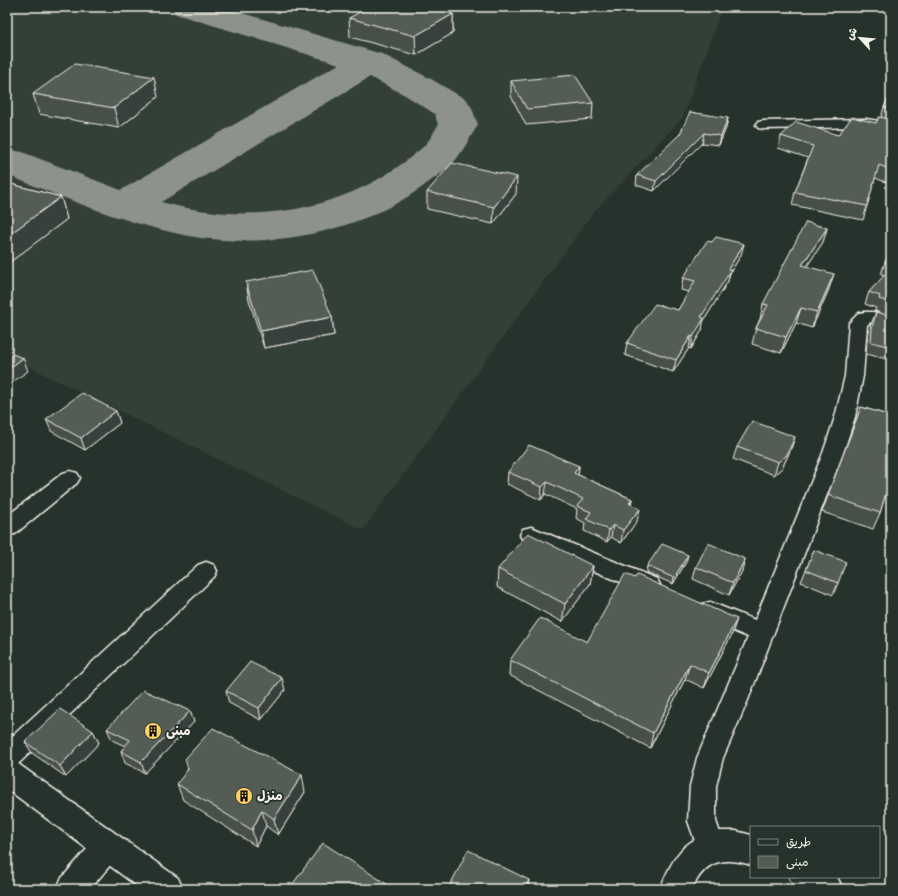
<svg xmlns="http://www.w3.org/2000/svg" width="898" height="896" font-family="Kalam,'Playpen Sans Arabic',sans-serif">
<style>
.built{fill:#333f39}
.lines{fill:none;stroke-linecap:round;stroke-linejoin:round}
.taxiway{fill:#8d928a;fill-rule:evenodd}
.minor-casing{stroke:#f4f1e8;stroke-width:3}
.secondary-casing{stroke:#f4f1e8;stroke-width:3}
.minor{fill:#26332d;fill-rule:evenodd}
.secondary{fill:#26332d;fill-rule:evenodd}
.wall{fill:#474f49;stroke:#f4f1e8}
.shaded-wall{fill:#39403c;stroke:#f4f1e8}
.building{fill:#525c55;stroke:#f4f1e8}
.labels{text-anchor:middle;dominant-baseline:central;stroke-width:3.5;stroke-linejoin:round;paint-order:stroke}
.near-poi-label{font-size:13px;font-weight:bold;fill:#f4f1e8;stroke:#26332d;text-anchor:start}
</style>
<rect width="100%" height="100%" fill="#26332d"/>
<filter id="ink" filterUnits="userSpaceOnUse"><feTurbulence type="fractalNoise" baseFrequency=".025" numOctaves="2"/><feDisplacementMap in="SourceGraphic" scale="8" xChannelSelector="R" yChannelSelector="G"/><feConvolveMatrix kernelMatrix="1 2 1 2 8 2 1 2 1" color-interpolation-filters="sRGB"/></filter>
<g filter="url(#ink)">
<!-- built -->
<path class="built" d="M 7,7 L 696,7 L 721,11 L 683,117 L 593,213 L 363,530 L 7,356 Z"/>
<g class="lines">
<!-- taxiway -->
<path class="taxiway" d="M 171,7 L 222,7 L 382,54 L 431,79 L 467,100 L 472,108 L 478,125 C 470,137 463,152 453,163 C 447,170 437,176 429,182 C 362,234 261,252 179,234 C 119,221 64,198 7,175 L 7,149 L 22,152 L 121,190 L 339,64 L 176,14 ZM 370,77 L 405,95 L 435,114 L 438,125 C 434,132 429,141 423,147 C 350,212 253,227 161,202 Z"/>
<!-- minor casing -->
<g class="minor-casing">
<path id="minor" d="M 866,119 L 891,123 L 891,131 L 866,127 L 763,129 L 758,128 L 756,125 L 758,122 L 763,121 Z
M 865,312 L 873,312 L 891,317 L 891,328 L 871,322 L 867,325 L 863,376 L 855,417 L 843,453 L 748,700 L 723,758 L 716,786 L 716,821 L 725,848 L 721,858 L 711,862 L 701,858 L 688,821 L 690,786 L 697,758 L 748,637 L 702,618 L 698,611 L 702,604 L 710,602 L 755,620 L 823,453 L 835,417 L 845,376 L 849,323 L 859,313 Z
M 70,471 L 77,473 L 80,478 L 77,483 L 15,534 L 7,536 L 7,516 L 63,473 Z
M 531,527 L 657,579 L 660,585 L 657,591 L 649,594 L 523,541 L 520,535 L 523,529 Z
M 206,562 L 214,565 L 217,571 L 214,577 L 16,766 L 7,770 L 7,741 L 198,565 Z
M 108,832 L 118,836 L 122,846 L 118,856 L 90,889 L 57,889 L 61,879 L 98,836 Z"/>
</g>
<!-- secondary casing -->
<g class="secondary-casing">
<path id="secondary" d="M 7,759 L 17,763 L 178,878 L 183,889 L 141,889 L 7,789 Z
M 720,831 L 736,831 L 751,835 L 751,865 C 722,856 705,861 692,889 L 660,889 C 674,856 683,838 720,831 Z
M 789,877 L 837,877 L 843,889 L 796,889 Z"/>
</g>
<!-- minor -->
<use href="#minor" class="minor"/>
<!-- secondary -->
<use href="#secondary" class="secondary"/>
</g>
<!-- wall -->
<path class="wall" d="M 259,7 L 278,7 L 271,10 Z
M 453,14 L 453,33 L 416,55 L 350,37 L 349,18 Z
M 511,81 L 593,103 L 592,119 L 526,125 L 511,96 Z
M 891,93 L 891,184 L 875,178 L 863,220 L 792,205 L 795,192 L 808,158 L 778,148 L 781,136 L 838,135 L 876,123 L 881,118 L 884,107 Z
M 33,94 L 158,97 L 119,128 L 39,114 Z
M 728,118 L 726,128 L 719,145 L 702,143 L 654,191 L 636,185 L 637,175 Z
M 7,183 L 61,197 L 67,219 L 10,262 L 7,261 Z
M 427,192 L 516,194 L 493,224 L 427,209 Z
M 827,228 L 823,242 L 807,266 L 829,289 L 812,328 L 796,323 L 781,353 L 752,344 L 756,328 L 760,319 L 763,304 Z
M 891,251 L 891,360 L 866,354 L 867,340 L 871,324 L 876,312 L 883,314 L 875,311 L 876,308 L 865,304 L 869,292 L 885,275 L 881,274 L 885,262 Z
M 741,255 L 730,273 L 728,281 L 703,322 L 702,330 L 691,349 L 689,348 L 673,372 L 625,355 L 627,343 L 678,310 L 689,292 L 681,290 L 683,278 Z
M 246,282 L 332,317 L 334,335 L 264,348 L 249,300 Z
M 861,407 L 891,416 L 891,484 L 889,483 L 880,513 L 873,529 L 822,512 Z
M 116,411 L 120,423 L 85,450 L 51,431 L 46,419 Z
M 737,447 L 791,449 L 782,468 L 774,475 L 733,459 Z
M 579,466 L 578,475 L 632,499 L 631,504 L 637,521 L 621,543 L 611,537 L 607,542 L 584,531 L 585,523 L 576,518 L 577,509 L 545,494 L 541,500 L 507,484 L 508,472 Z
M 814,550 L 838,583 L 833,595 L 801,582 Z
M 745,559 L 742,571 L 729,595 L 693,579 L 696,567 Z
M 686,562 L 673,584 L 646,572 L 647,566 Z
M 593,566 L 590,584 L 562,622 L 497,587 L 498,569 Z
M 732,634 L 704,688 L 685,679 L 650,748 L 509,675 L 510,660 L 587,642 Z
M 285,690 L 261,720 L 229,703 L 226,691 Z
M 190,711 L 194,722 L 145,773 L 125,763 L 121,751 L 125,746 L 112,740 L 107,729 Z
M 93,731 L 99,743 L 66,777 L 32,753 L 25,742 Z
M 177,784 L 305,792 L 278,835 L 266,826 L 256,846 L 183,800 Z"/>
<!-- shaded-wall -->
<path class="shaded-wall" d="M 271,7 L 278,7 L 271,10 Z
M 453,14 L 453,33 L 416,55 L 415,36 Z
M 154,77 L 158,97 L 119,128 L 114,108 Z
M 728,118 L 726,128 L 719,145 L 721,136 Z
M 704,133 L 702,143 L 654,191 L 656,181 Z
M 517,177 L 516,194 L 493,224 L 494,207 Z
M 61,197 L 67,219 L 10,262 L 7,254 L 7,236 Z
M 827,228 L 823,242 L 798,280 L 802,265 Z
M 744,244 L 741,255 L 730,273 L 728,281 L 703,322 L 702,330 L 691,349 L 693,337 L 701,317 L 728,269 Z
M 834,274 L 829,289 L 812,328 L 817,312 Z
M 801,308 L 796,323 L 781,353 L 786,337 Z
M 332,317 L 334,335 L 264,348 L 261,331 Z
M 691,336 L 689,348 L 673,372 L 676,360 Z
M 23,358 L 28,371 L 7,386 L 7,370 Z
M 116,411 L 120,423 L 85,450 L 81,438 Z
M 795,437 L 791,449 L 782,468 L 774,475 L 778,462 Z
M 579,466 L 578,478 L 574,473 Z
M 547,482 L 545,494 L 541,500 L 542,487 Z
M 632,499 L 630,511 L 629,503 Z
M 640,509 L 637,521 L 621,543 L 623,530 Z
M 613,525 L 611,537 L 607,542 L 609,530 Z
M 688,555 L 686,562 L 673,584 L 674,578 Z
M 745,559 L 742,571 L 729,595 L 733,583 Z
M 593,566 L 590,584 L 562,622 L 565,604 Z
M 737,619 L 732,634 L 704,688 L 709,673 Z
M 690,664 L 685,679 L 650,748 L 653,733 Z
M 282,678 L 285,690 L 261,720 L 259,708 Z
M 190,711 L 194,722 L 145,773 L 141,762 Z
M 93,731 L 99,743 L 66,777 L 60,766 Z
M 302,775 L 305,792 L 278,835 L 274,819 Z
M 262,810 L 266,826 L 256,846 L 252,830 Z
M 529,880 L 528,889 L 525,889 Z
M 7,882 L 12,889 L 7,889 Z
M 388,885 L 389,889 L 386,889 Z"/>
<!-- building -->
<path class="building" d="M 369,7 L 428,7 L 453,14 L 415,36 L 349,18 Z
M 75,64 L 154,77 L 114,108 L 33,94 Z
M 575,75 L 593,103 L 527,109 L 511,81 Z
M 891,93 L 891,109 L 884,107 Z
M 690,112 L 728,118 L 721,136 L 704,133 L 656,181 L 637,175 L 680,134 Z
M 852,117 L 876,123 L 879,117 L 891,119 L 891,170 L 879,165 L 867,206 L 795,192 L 813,146 L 781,136 L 796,122 L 838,135 Z
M 452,163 L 517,177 L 494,207 L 427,192 Z
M 7,183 L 61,197 L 7,236 Z
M 806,222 L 827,228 L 802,265 L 834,274 L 817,312 L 801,308 L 786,337 L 756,328 L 768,305 L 763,304 Z
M 716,237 L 744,244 L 728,269 L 731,270 L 701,317 L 704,318 L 693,337 L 691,336 L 676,360 L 627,343 L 655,304 L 678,310 L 695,281 L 683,278 L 707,241 L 712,242 Z
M 891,251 L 891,264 L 885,262 Z
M 891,268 L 891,303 L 879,299 L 880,296 L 869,292 Z
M 313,270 L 332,317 L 261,331 L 246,282 Z
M 876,312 L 891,316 L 891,347 L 871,342 L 872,328 Z
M 7,352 L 23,358 L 7,370 Z
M 82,393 L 116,411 L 81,438 L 46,419 Z
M 861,407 L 891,416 L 891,475 L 880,513 L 828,495 Z
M 752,421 L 795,437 L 786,456 L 778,462 L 737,447 Z
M 529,445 L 579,466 L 574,473 L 632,499 L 629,503 L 640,509 L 623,530 L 613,525 L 609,530 L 586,519 L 591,512 L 577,506 L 583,499 L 547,482 L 542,487 L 508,472 Z
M 528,533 L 593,566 L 565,604 L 498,569 Z
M 708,543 L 745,559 L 733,583 L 696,567 Z
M 662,544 L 688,555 L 674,578 L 647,566 Z
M 814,550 L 846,562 L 838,583 L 806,570 Z
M 625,574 L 635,578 L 637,575 L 737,619 L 709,673 L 690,664 L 653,733 L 510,660 L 540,618 L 587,642 Z
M 250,662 L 282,678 L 259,708 L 226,691 Z
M 143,690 L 190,711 L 141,762 L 121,751 L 130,740 L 107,729 Z
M 60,709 L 93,731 L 60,766 L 25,742 Z
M 213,728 L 302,775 L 274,819 L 262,810 L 252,830 L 177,784 L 188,769 L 185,759 Z
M 323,843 L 388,885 L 386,889 L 289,889 Z
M 468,850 L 529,880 L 525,889 L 448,889 Z"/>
</g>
<!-- icons -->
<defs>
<g id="building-disc" transform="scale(0.9)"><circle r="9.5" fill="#ffd166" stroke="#26332d"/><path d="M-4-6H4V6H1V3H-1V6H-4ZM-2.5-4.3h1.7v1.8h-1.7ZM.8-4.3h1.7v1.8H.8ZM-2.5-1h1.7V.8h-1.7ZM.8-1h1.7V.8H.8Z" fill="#111"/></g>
</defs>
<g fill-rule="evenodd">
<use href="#building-disc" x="153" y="731"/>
<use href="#building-disc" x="244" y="796"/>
</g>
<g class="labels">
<!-- near-poi labels -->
<g class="near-poi-label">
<text x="166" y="731">مبنى</text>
<text x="257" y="796">منزل</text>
</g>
</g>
<!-- margin -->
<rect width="898" height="896" fill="none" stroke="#26332d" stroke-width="24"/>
<rect x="12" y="12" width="874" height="872" fill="none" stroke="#f4f1e8" stroke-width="1.5" filter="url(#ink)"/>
<!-- legend -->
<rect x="750" y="826" width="130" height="52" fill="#26332d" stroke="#787f78"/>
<rect x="758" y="839" width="20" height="6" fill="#26332d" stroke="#787f78"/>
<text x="786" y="846" font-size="12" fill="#f4f1e8">طريق</text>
<rect x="758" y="856" width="20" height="12" fill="#525c55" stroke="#787f78"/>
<text x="786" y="866" font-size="12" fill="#f4f1e8">مبنى</text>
<!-- north arrow -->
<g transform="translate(860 38) rotate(297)" stroke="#26332d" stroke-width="3" paint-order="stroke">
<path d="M0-3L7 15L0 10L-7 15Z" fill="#f4f1e8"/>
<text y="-6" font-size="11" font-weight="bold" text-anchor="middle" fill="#f4f1e8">ش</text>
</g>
</svg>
